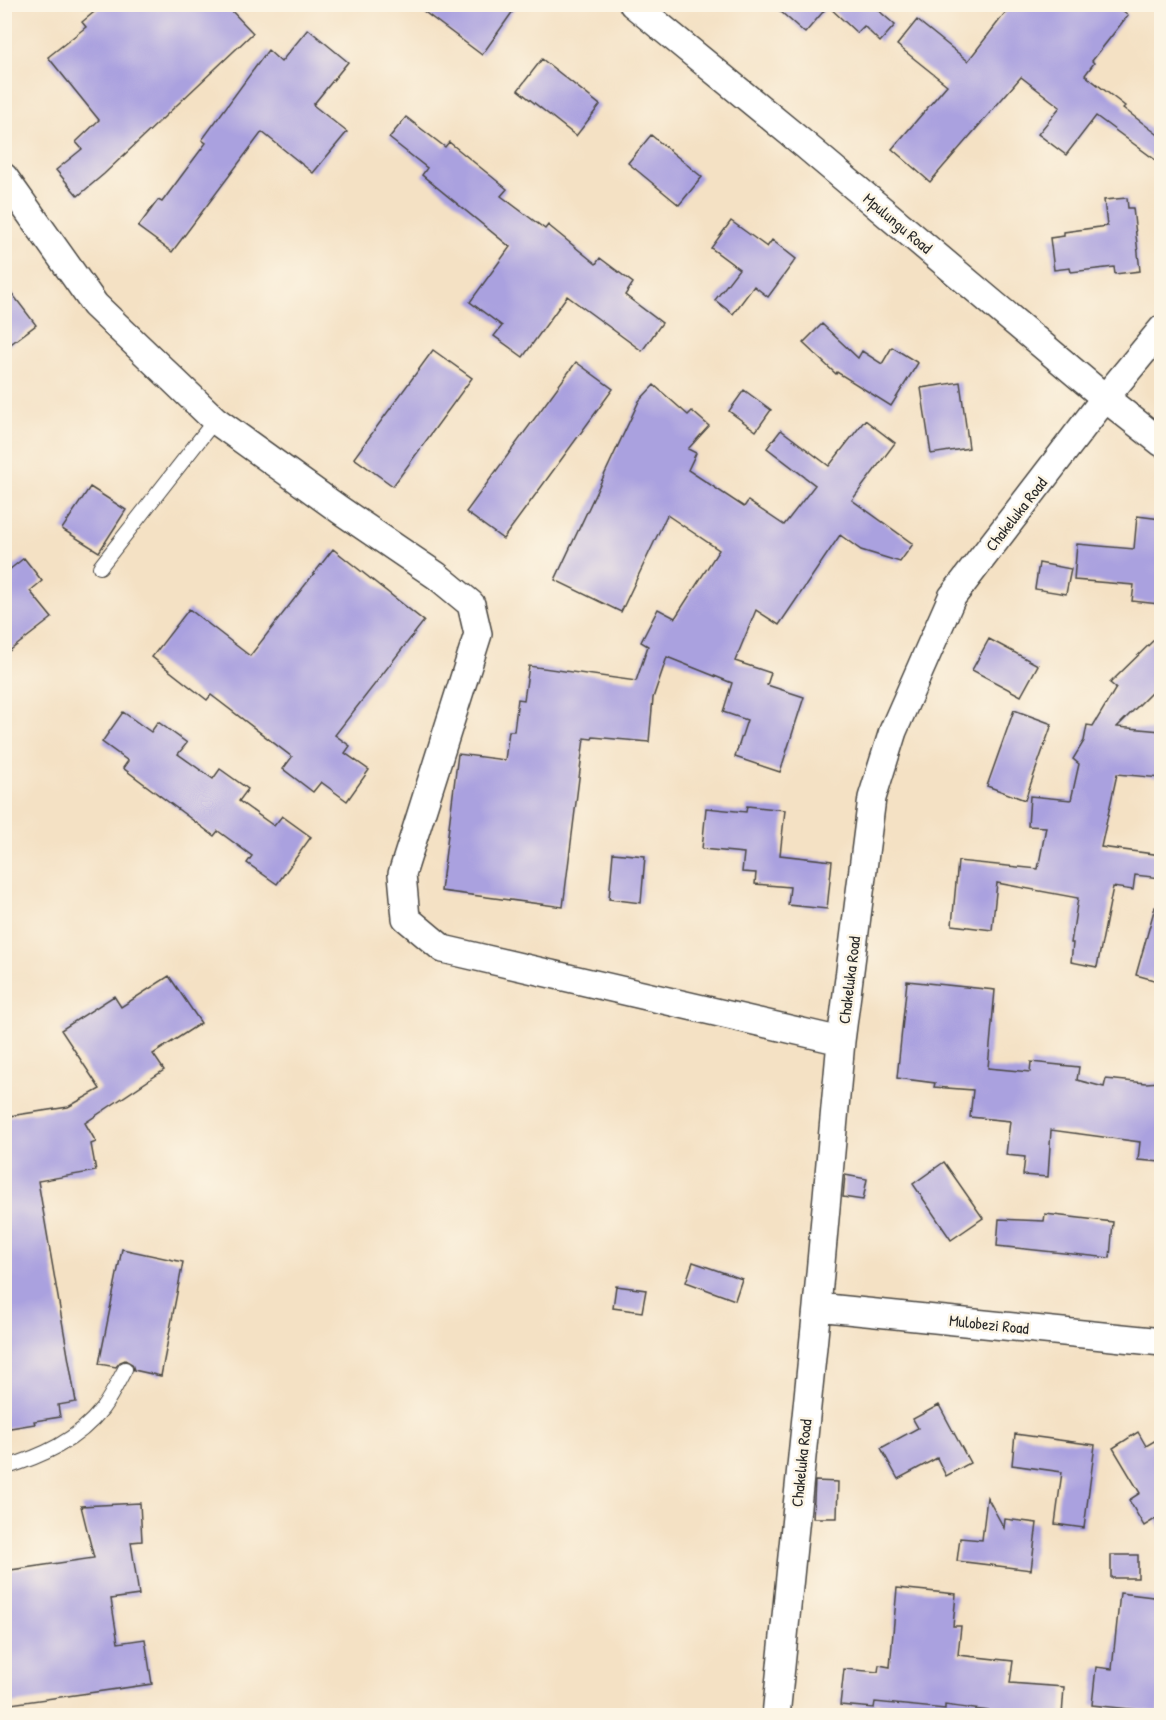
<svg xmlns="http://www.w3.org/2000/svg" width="1166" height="1720" font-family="'Patrick Hand',sans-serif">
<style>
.building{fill:#aaa1df}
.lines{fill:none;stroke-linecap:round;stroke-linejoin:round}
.lane-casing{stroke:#494642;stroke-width:16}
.street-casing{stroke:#494642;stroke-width:30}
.lane{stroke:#fff;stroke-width:14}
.street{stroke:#fff;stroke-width:27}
.labels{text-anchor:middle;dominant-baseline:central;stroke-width:5;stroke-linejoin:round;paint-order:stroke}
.street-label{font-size:16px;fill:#2b2b2b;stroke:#fcf5e5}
</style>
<rect width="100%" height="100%" fill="#fcf5e5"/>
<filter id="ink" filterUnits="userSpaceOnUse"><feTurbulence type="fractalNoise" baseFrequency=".0167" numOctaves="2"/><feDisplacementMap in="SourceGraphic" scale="12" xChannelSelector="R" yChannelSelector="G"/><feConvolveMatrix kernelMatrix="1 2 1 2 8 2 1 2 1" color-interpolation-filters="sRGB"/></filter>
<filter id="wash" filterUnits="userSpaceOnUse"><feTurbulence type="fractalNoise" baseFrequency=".008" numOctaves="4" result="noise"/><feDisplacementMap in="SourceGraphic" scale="24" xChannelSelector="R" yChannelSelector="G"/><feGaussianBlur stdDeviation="1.35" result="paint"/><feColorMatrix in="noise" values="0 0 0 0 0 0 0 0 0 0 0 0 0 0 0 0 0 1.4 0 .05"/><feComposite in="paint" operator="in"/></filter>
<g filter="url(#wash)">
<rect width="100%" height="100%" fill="#f4e1c4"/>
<g id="blocks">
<!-- building -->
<path class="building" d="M 104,4 L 225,4 L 253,33 L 104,174 L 78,196 L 56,170 L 82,149 L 76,142 L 99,120 L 48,57 L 86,27 L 82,22 Z
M 414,4 L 518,4 L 482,55 Z
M 772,4 L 884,4 L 878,10 L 895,25 L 880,42 L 864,26 L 857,33 L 828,6 L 805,33 Z
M 1012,4 L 1115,4 L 1128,15 L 1092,61 L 1094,63 L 1085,75 L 1125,106 L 1123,108 L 1161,137 L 1161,164 L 1096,116 L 1066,155 L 1038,134 L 1060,107 L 1021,77 L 930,182 L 892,149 L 947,85 L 897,45 L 917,20 L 968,61 Z
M 308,29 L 348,62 L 313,105 L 347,132 L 313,173 L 262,132 L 172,252 L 138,227 L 158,200 L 162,202 L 188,167 L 206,143 L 202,140 L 268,50 L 281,62 Z
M 542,59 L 600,105 L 576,136 L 518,90 Z
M 406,117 L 445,147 L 449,142 L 507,189 L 501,196 L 545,229 L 548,225 L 596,264 L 600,258 L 633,283 L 625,295 L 662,323 L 642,351 L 567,296 L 523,357 L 494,336 L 502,326 L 470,302 L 510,247 L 422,175 L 427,168 L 389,138 Z
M 651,135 L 702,177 L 679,205 L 628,163 Z
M 1127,198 L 1128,208 L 1133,208 L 1140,271 L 1115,274 L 1114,267 L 1071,272 L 1070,268 L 1054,270 L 1050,238 L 1064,236 L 1064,232 L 1107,226 L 1104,200 Z
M 731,221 L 767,247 L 772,240 L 796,259 L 768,297 L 754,286 L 733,314 L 715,300 L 739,269 L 711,248 Z
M 4,283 L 36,325 L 4,349 Z
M 822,324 L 858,358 L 862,351 L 882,364 L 892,347 L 918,363 L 891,406 L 837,372 L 836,374 L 803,343 Z
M 433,350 L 472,378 L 393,486 L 354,458 Z
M 576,362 L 613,389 L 503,539 L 466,512 Z
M 960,382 L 969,448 L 931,454 L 921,388 Z
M 654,385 L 688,415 L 692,411 L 709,426 L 688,449 L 696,453 L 688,470 L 744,507 L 748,501 L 784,525 L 815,485 L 767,448 L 781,430 L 829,466 L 865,420 L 895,443 L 852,500 L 913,544 L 900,562 L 861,550 L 840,535 L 779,625 L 756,610 L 735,661 L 771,673 L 767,685 L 804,697 L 780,772 L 735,757 L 747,720 L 723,712 L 732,683 L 667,657 L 653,698 L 649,742 L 593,737 L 592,739 L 584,738 L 563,907 L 441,891 L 458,754 L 505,760 L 509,731 L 514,731 L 518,699 L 524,700 L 529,666 L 636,681 L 648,646 L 641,642 L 658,609 L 675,618 L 719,550 L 667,515 L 621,612 L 555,580 L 639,401 Z
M 744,390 L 771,410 L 756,431 L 729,411 Z
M 90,487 L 126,510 L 99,552 L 62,529 Z
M 1137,516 L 1161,519 L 1161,569 L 1159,604 L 1132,601 L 1134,585 L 1074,580 L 1077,544 L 1134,549 Z
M 333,549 L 424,621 L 335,735 L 350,746 L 345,753 L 369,770 L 347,801 L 321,782 L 313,792 L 283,769 L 292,757 L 211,695 L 207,700 L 152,657 L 189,609 L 250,656 Z
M 24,558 L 42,581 L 30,591 L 52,618 L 4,655 L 4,574 Z
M 1039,563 L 1071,569 L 1066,594 L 1035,589 Z
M 1161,633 L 1161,683 L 1117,727 L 1161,731 L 1161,778 L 1117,774 L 1101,847 L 1161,855 L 1161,878 L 1135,875 L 1133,890 L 1113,887 L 1097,967 L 1071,962 L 1073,943 L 1071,943 L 1078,898 L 997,883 L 992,930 L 952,925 L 958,861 L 1038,869 L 1046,827 L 1028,826 L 1030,796 L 1071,800 L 1079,764 L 1073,759 L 1084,741 L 1087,725 L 1093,726 L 1116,688 L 1110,683 Z
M 989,639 L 1038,665 L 1021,696 L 972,670 Z
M 1014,710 L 1052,724 L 1025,800 L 987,786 Z
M 123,712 L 151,732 L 158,722 L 187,743 L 178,754 L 213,779 L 220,769 L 248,789 L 239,801 L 274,826 L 282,816 L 311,837 L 277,884 L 247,863 L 252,856 L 218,831 L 214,836 L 123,768 L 128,761 L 102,742 Z
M 747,806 L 785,810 L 780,855 L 832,861 L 827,909 L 788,905 L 790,887 L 755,884 L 756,873 L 742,872 L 744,853 L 702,849 L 706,808 L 746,812 Z
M 613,853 L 645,856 L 641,903 L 609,899 Z
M 1155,907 L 1161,908 L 1161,982 L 1136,975 Z
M 169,976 L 201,1023 L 153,1054 L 164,1070 L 85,1123 L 96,1142 L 91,1144 L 96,1171 L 38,1181 L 76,1402 L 58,1405 L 60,1417 L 34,1421 L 35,1424 L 4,1429 L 4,1117 L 68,1107 L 100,1089 L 61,1030 L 114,996 L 121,1007 Z
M 907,981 L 995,990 L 988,1068 L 1030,1072 L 1031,1062 L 1079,1067 L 1077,1080 L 1104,1087 L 1106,1079 L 1146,1083 L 1161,1082 L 1161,1162 L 1138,1160 L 1140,1142 L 1051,1130 L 1048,1177 L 1023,1175 L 1025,1157 L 1006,1155 L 1010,1121 L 970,1117 L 973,1090 L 934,1087 L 935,1083 L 897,1078 Z
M 944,1162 L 983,1218 L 951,1240 L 913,1184 Z
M 845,1175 L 867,1179 L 863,1200 L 843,1197 Z
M 1045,1214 L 1113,1222 L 1110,1258 L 997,1246 L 999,1219 L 1044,1221 Z
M 122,1249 L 183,1262 L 161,1376 L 134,1370 L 132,1364 L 125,1360 L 120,1362 L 116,1367 L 99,1364 Z
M 693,1262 L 742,1279 L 735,1300 L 686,1282 Z
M 616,1286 L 646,1290 L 642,1312 L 613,1308 Z
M 939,1405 L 970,1463 L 946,1476 L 937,1458 L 898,1479 L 881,1448 L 918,1428 L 913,1419 Z
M 1138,1432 L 1146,1446 L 1161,1437 L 1161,1531 L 1155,1519 L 1144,1526 L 1129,1500 L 1140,1493 L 1113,1448 Z
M 1015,1434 L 1095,1445 L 1084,1528 L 1055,1524 L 1062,1472 L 1012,1465 Z
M 815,1481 L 838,1482 L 837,1518 L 813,1518 Z
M 987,1497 L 1004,1528 L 1005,1519 L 1037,1523 L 1031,1570 L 957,1561 L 960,1538 L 982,1540 Z
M 140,1503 L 142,1541 L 131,1542 L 139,1595 L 111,1599 L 118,1643 L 145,1639 L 152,1684 L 4,1705 L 4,1571 L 94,1558 L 81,1506 Z
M 1111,1555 L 1138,1555 L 1138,1578 L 1111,1578 Z
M 897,1588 L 956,1594 L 953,1626 L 961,1626 L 958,1655 L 1013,1661 L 1010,1683 L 1064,1687 L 1062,1716 L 1026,1716 L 945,1705 L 945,1709 L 875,1702 L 874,1708 L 840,1705 L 844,1669 L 878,1672 L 879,1665 L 890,1667 Z
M 1120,1593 L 1161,1598 L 1161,1683 L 1158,1712 L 1092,1705 L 1096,1667 L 1112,1669 Z"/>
</g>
</g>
<g filter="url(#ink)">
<use href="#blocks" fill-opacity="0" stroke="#494642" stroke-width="1.5"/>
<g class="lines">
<!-- lane casing -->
<g class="lane-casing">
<path id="lane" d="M 100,567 L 215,420
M 4,1468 C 42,1456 77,1441 102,1409 C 111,1397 118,1382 125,1369"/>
</g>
<!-- street casing -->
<g class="street-casing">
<path id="street" d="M 633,4 L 805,145 L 1105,398 L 1162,443
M 4,177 L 95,305 L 215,420 L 340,510 L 437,576 L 471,604 L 478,634 L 402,874 L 406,918 L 443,949 L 841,1041
M 817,1307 L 1162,1342
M 776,1716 L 817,1307 L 841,1041 L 872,798 L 893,731 L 952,597 L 1105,398 L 1162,329"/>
</g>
<!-- lane -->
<use href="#lane" class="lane"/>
<!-- street -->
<use href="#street" class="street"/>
</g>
</g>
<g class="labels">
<!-- street labels -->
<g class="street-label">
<text transform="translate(898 223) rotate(40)">Mpulungu Road</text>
<text transform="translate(1016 514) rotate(-52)">Chakeluka Road</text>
<text transform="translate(849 980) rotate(-83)">Chakeluka Road</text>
<text transform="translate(989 1324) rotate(6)">Mulobezi Road</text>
<text transform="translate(801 1463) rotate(-84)">Chakeluka Road</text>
</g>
</g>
<!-- margin -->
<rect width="1166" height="1720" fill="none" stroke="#fcf5e5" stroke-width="24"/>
</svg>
